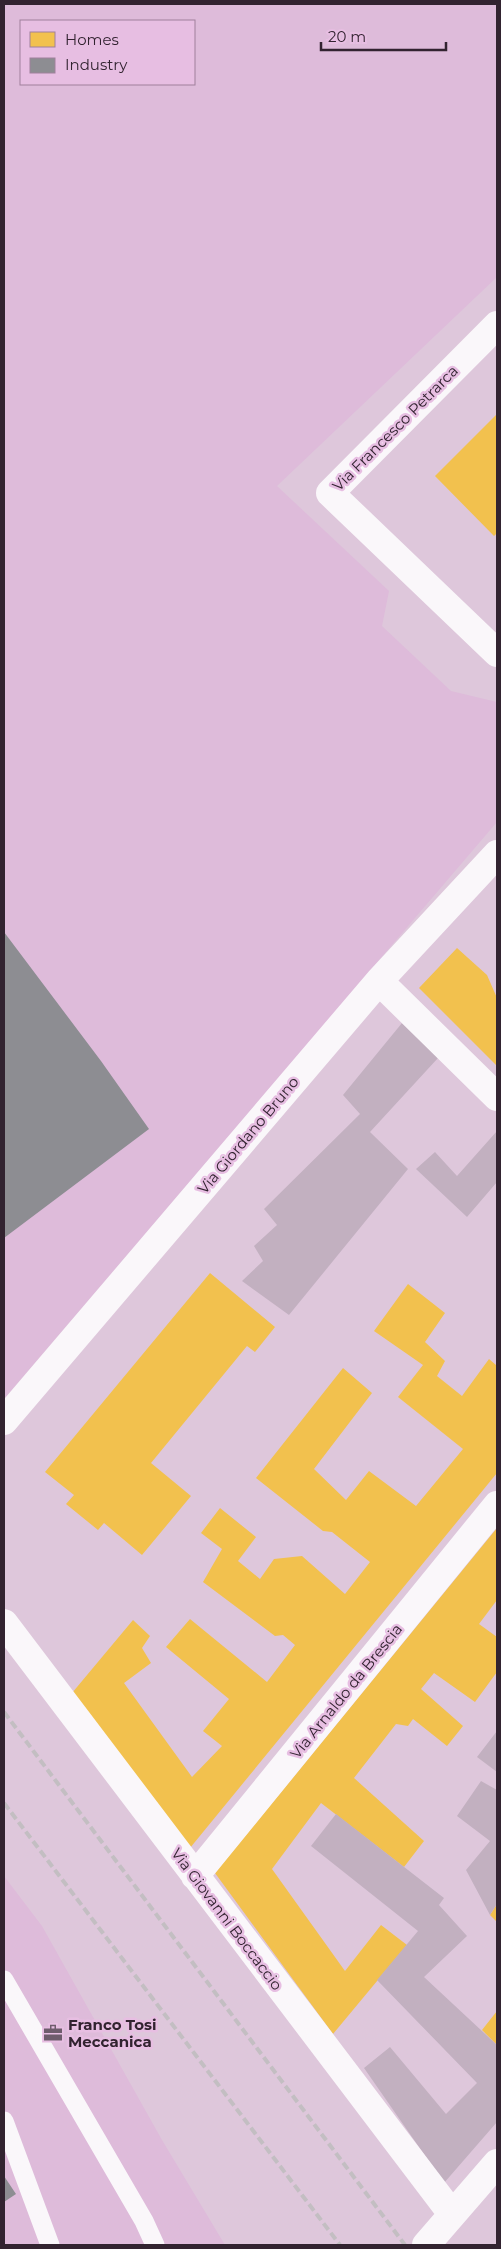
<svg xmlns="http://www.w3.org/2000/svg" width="501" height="2249" font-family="Montserrat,sans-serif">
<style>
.built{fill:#debbda;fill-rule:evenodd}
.homes{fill:#f2c14e}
.industry{fill:#8d8d92}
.building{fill:#c2b0c0}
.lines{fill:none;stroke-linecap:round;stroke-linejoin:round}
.service{stroke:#faf7fa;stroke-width:19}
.minor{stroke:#faf7fa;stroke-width:28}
.rail{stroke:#c3bec2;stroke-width:4;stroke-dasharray:8 4;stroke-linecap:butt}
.labels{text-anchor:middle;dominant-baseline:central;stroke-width:5;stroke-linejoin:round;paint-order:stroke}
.street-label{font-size:15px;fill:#322330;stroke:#e7bee2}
.poi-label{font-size:15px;font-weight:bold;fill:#322330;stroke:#e7bee2;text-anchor:start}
</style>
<rect width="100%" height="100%" fill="#dec7db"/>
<!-- built -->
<path class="built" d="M 4,4 L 497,4 L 497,277 L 277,486 L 389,591 L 382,626 L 451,691 L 497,702 L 497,822 L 4,1399 ZM 21,21 L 194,21 L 194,84 L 21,84 Z
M 4,1876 L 42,1926 L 162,2140 L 225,2245 L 4,2245 Z"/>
<!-- homes -->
<path class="homes" d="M 497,414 L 497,533 L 494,536 L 435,476 Z
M 457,948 L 487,975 L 497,998 L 497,1066 L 419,988 Z
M 210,1273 L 275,1327 L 255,1352 L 247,1346 L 151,1463 L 191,1496 L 142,1555 L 104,1523 L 98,1530 L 66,1504 L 74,1495 L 45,1472 Z
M 408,1284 L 445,1313 L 425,1342 L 445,1361 L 437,1376 L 462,1396 L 489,1359 L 496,1365 L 497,1364 L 497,1473 L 190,1848 L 72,1693 L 133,1620 L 150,1636 L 142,1648 L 151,1663 L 124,1683 L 192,1777 L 222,1746 L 203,1731 L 229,1699 L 166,1647 L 190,1619 L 267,1682 L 295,1645 L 283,1635 L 275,1636 L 203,1582 L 222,1549 L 201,1533 L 220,1508 L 256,1537 L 238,1561 L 260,1579 L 274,1559 L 302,1556 L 345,1594 L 370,1562 L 332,1532 L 323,1531 L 256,1478 L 343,1368 L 372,1393 L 314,1469 L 346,1500 L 369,1471 L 416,1506 L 463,1449 L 398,1397 L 423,1365 L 374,1331 Z
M 497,1528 L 497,1600 L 479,1624 L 497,1637 L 497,1672 L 475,1702 L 434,1673 L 421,1689 L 463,1726 L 447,1746 L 413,1719 L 408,1726 L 396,1724 L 354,1778 L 424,1841 L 404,1867 L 321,1803 L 272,1869 L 345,1971 L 381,1925 L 407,1945 L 333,2034 L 215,1873 Z
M 497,1904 L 497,1922 L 490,1915 Z
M 497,2011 L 497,2045 L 482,2030 Z"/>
<!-- industry -->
<path class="industry" d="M 4,932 L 101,1061 L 149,1129 L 4,1238 Z
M 4,2176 L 16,2194 L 4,2202 Z"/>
<!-- building -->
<path class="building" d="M 402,1023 L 438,1058 L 370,1132 L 408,1169 L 289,1315 L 242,1281 L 263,1261 L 254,1246 L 277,1225 L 264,1209 L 360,1114 L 343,1095 Z
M 497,1131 L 497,1182 L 467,1217 L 416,1169 L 435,1152 L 457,1176 Z
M 497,1731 L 497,1772 L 477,1757 Z
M 481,1781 L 497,1790 L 497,1904 L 490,1915 L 466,1870 L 490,1841 L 457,1816 Z
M 336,1814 L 444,1898 L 439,1905 L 467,1936 L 424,1977 L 497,2045 L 497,2122 L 444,2183 L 364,2068 L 390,2047 L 446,2114 L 477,2083 L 377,1980 L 418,1931 L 311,1846 Z"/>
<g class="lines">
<!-- service -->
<path class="service" d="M 4,1980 L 144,2221 L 155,2245
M 4,2121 L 50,2245"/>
<!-- minor -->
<path class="minor" d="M 497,325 L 330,493 L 497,653
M 379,981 L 497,1097
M 4,1421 L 379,981 L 497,854
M 4,1623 L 452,2214
M 195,1876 L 497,1505
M 426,2245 L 497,2163"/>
<!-- rail -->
<path class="rail" d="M 4,1712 L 405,2245
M 4,1803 L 340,2245"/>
</g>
<!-- icons -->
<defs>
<g id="office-bare" transform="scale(1.5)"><path d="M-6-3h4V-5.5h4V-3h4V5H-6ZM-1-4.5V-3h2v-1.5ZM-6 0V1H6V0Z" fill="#6e5c6c" stroke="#e7bee2" stroke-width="2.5" paint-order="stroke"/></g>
</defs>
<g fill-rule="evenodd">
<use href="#office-bare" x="53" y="2033"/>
</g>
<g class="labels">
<!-- street labels -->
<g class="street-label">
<text transform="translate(395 428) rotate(-45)">Via Francesco Petrarca</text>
<text transform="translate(248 1135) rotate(-50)">Via Giordano Bruno</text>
<text transform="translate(346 1691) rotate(-51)">Via Arnaldo da Brescia</text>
<text transform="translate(227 1919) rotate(53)">Via Giovanni Boccaccio</text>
</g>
<!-- poi labels -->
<g class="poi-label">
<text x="68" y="2024">Franco Tosi<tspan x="68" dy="17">Meccanica</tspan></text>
</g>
</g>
<!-- border -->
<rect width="501" height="2249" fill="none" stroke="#322330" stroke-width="10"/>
<!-- legend -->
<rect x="20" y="20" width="175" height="65" fill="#e7bee2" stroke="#9f809b"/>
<rect x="30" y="32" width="25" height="15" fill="#f2c14e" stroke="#9f809b"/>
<text x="65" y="45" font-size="15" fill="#322330">Homes</text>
<rect x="30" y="58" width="25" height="15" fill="#8d8d92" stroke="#9f809b"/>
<text x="65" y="70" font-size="15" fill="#322330">Industry</text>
<!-- scale -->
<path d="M321 42v8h125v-8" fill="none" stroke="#322330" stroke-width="2.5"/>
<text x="328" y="42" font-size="15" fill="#322330" stroke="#e7bee2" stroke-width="4" paint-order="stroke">20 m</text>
</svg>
